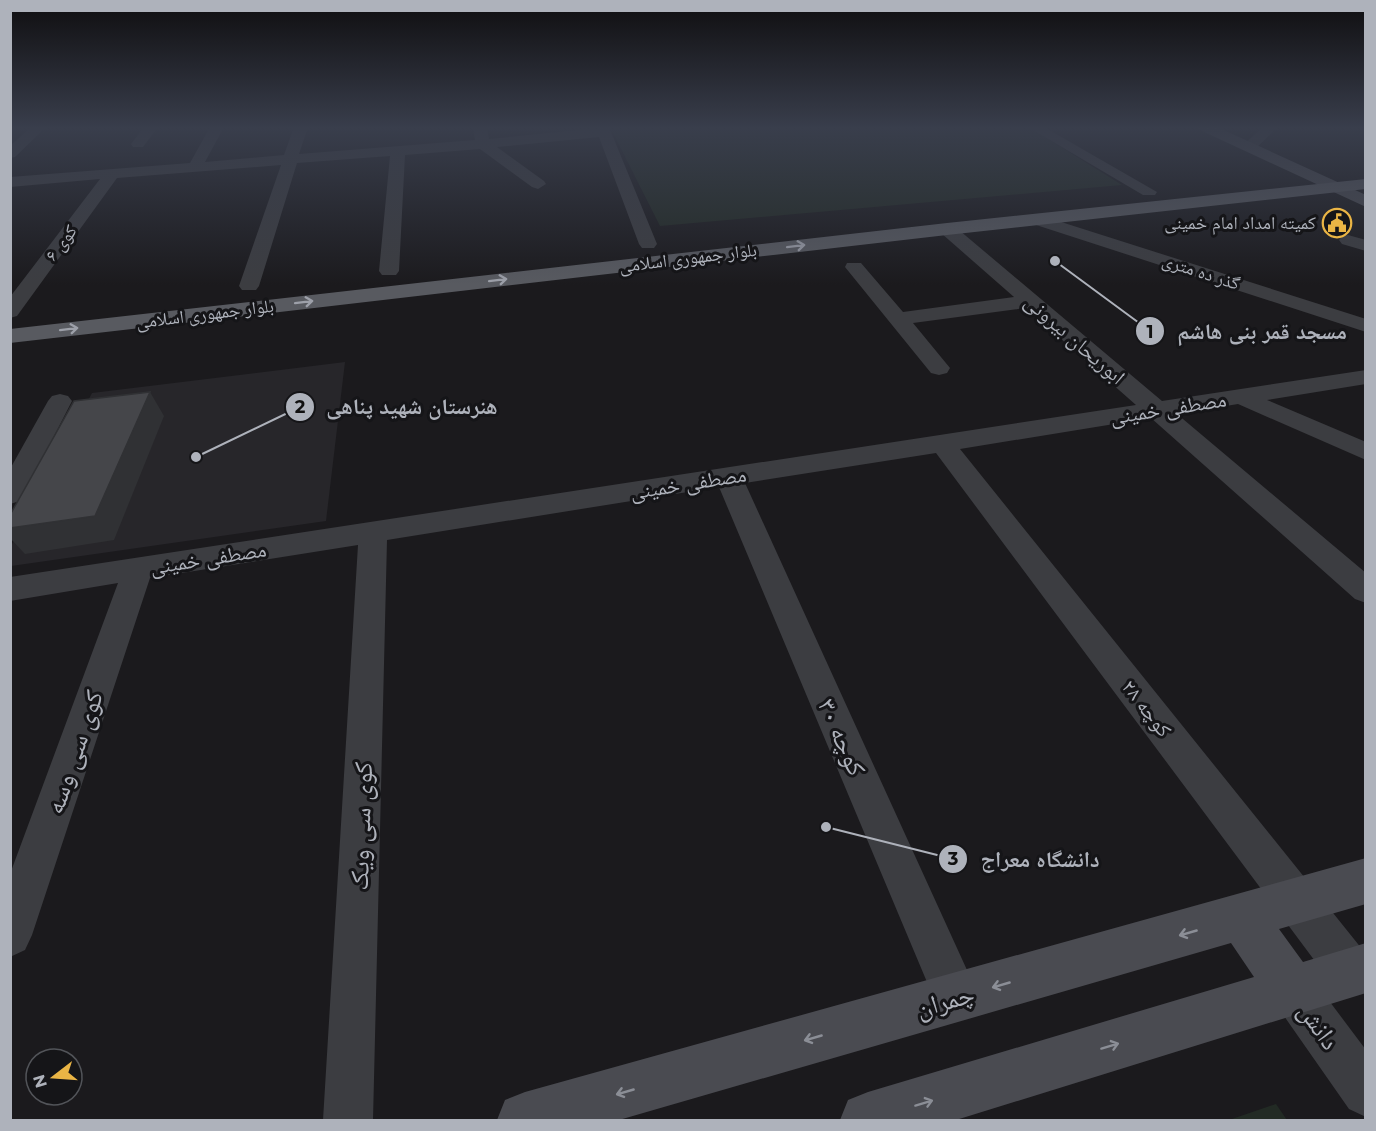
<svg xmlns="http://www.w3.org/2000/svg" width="1376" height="1131" font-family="Montserrat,'Noto Naskh Arabic',sans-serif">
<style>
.built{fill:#27262a}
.green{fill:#222a24}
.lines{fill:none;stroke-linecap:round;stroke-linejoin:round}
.street{fill:#3c3d41;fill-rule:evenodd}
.secondary{fill:#4a4b51;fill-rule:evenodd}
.primary{fill:#585a60;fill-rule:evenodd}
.shaded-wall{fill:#303134}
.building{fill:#45464a;stroke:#303134;stroke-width:1.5}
.oneway{stroke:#9da0a9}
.oneway2{stroke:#8b8e96}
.labels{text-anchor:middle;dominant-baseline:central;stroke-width:6;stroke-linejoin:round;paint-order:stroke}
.far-poi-label{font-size:18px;fill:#aeb2bb;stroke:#151518;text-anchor:end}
.far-street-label{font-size:18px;fill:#aeb2bb;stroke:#151518}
.street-label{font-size:21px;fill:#aeb2bb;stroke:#151518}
.near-street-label{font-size:26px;fill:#aeb2bb;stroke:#151518}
.leader{fill:none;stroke:#aeb2bb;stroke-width:2}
.callout-dot{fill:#aeb2bb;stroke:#151518;stroke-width:2}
.mark-label{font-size:18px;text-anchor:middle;font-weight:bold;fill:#111}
.callout-label{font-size:22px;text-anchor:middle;font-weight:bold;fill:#aeb2bb;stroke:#151518;stroke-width:6;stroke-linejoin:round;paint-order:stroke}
</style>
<rect width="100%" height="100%" fill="#1b1a1d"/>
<!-- built -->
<path class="built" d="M 345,362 L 326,521 L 11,566 L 10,548 L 92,393 Z"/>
<!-- green -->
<path class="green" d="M 610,127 L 1029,127 L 1122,185 L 660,226 Z
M 1276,1104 L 1287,1120 L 1229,1120 Z"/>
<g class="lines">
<!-- street -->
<path class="street" d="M 31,127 L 46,127 L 15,157 L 10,158 L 10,146 Z
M 144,127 L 158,127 L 143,147 L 133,147 L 131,144 Z
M 210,127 L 224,127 L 205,162 L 284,155 L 294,127 L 308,127 L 299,154 L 475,140 L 473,127 L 487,127 L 489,139 L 609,127 L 657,244 L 654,248 L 642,248 L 639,244 L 599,137 L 497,147 L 544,181 L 546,184 L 538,189 L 532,187 L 480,149 L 405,155 L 399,271 L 396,275 L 382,275 L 379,271 L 390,156 L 297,163 L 259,286 L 256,290 L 242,290 L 239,286 L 281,165 L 117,178 L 17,316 L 10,318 L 10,297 L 100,179 L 10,187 L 10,177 L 190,163 Z
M 1028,127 L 1044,127 L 1157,192 L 1155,195 L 1143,195 Z
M 1263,127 L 1278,127 L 1254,150 L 1244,150 L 1242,147 L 1244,144 Z
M 1036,214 L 1366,319 L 1366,332 L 1030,223 L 1027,219 L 1030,215 Z
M 947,224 L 953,225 L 1162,401 L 1366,370 L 1366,384 L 1267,400 L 1366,442 L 1366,460 L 1238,404 L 1177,414 L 1366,573 L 1366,603 L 1355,599 L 1151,418 L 960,449 L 1366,954 L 1366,989 L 1351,995 L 1335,988 L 936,453 L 745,483 L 972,981 L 979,997 L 972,1013 L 956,1020 L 940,1013 L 719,487 L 387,540 L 373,1120 L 323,1120 L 358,545 L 150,578 L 32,935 L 25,950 L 10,957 L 10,874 L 118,583 L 10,601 L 10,577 L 1136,405 L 1026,308 L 913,323 L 950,368 L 947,373 L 939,375 L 931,373 L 845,267 L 847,263 L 861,263 L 903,312 L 1014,297 L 941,233 L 938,229 L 941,225 Z
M 1348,235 L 1366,240 L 1366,251 L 1342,244 L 1339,240 L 1342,236 Z
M 60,394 L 68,396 L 72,401 L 24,495 L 20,501 L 10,504 L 10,469 L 48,401 L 52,396 Z
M 1293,967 L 1309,974 L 1366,1050 L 1366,1117 L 1349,1109 L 1277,1006 L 1270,990 L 1277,974 Z"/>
<!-- secondary -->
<path class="secondary" d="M 1198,127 L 1217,127 L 1366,195 L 1366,207 L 1200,130 Z
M 1366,858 L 1366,904 L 1279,929 L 1303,962 L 1366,943 L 1366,993 L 956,1120 L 840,1120 L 848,1100 L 868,1092 L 1254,977 L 1231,943 L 619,1120 L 497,1120 L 505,1100 L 525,1092 Z"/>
<!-- primary -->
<path class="primary" d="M 1366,179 L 1366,189 L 947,235 L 10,343 L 10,329 L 947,223 Z"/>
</g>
<!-- shaded-wall -->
<path class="shaded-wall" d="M 150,392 L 164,416 L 114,540 L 25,554 L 10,538 L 10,528 Z"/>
<!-- building -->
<path class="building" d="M 150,392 L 95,516 L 10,528 L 10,515 L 74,401 Z"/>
<!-- one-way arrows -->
<defs><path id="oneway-shaft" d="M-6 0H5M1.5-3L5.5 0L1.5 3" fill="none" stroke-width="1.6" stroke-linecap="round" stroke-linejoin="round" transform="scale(1.5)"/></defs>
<g class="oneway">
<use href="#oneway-shaft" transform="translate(796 246) rotate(-7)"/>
<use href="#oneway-shaft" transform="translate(498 280) rotate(-7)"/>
<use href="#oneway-shaft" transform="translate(304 302) rotate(-7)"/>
<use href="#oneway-shaft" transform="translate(69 329) rotate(-7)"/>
</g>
<g class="oneway2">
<use href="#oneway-shaft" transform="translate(1188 933) rotate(164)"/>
<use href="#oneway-shaft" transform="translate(1001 985) rotate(164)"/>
<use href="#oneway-shaft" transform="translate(813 1038) rotate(164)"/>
<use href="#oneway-shaft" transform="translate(1110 1046) rotate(-17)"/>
<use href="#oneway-shaft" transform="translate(625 1092) rotate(164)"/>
<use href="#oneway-shaft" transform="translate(924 1103) rotate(-17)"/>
</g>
<!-- sky -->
<linearGradient id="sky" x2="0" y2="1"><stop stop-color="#0f0e10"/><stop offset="0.45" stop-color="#393e4c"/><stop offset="1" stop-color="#393e4c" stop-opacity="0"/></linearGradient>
<rect width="1376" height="285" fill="url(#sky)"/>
<!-- icons -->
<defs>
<g id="civic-ring" transform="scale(1.5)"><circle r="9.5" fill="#151518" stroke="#eab545" stroke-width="1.5"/><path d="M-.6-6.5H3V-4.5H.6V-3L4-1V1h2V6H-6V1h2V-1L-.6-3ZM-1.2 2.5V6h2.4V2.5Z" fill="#eab545"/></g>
</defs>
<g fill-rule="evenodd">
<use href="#civic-ring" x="1337" y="223"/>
</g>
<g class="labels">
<!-- far-poi labels -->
<g class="far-poi-label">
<text x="1316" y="223">کمیته امداد امام خمینی</text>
</g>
<!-- far-street labels -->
<g class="far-street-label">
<text transform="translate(61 243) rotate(-53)">کوی ۶</text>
<text transform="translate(688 258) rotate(-7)">بلوار جمهوری اسلامی</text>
<text transform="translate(1201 272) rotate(18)">گذر ده متری</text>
<text transform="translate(205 314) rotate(-7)">بلوار جمهوری اسلامی</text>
</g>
<!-- street labels -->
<g class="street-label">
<text transform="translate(1075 339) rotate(41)">ابوریحان بیرونی</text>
<text transform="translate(1168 408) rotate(-9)">مصطفی خمینی</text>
<text transform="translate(688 483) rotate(-9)">مصطفی خمینی</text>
<text transform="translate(208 558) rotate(-9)">مصطفی خمینی</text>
<text transform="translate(1147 708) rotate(52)">کوچه ۲۸</text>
</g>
<!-- near-street labels -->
<g class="near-street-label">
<text transform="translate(842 737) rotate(66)">کوچه ۳۰</text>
<text transform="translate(74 752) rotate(-71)">کوی سی وسه</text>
<text transform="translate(361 826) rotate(-88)">کوی سی ویک</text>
<text transform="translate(945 1001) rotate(-16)">چمران</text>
<text transform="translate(1319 1026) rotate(55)">دانش</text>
</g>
</g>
<!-- callouts -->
<path class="leader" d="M1055 261L1150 331M196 457L300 407M826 827L953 859"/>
<g class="callout-dot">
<circle cx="1055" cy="261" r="6"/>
<circle cx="196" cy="457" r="6"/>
<circle cx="826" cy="827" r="6"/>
<circle cx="1150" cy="331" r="15"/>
<circle cx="300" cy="407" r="15"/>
<circle cx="953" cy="859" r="15"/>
</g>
<g class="mark-label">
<text x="1150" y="338">1</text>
<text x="300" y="413">2</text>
<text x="953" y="865">3</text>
</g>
<g class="callout-label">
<text x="1262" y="339">مسجد قمر بنی هاشم</text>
<text x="412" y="414">هنرستان شهید پناهی</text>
<text x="1040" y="867">دانشگاه معراج</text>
</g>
<!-- border -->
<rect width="1376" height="1131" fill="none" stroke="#aeb2bb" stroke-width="24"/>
<!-- north arrow -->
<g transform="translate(54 1077) rotate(253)"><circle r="28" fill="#151518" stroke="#525459" stroke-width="1.5"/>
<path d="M0-4.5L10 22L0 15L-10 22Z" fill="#eab545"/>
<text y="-9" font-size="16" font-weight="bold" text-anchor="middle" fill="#aeb2bb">N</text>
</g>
</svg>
